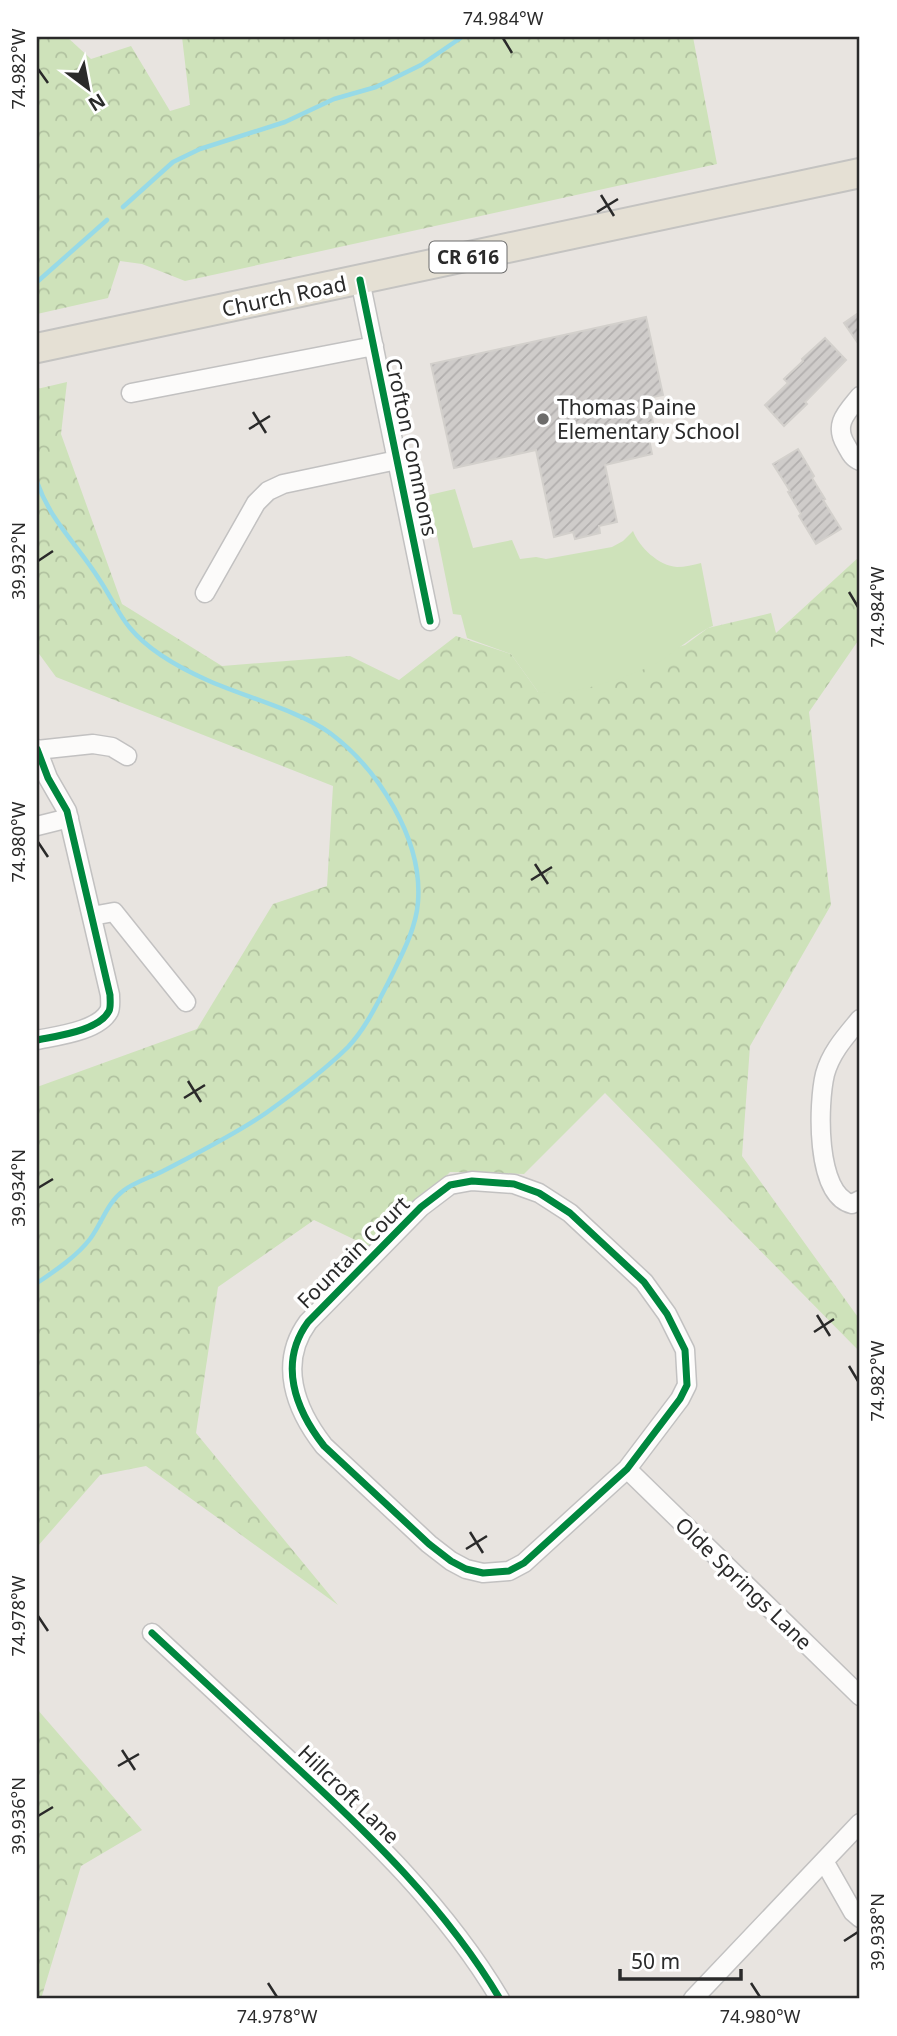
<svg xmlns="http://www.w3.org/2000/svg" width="897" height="2036" font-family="'Noto Sans',sans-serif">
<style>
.forest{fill:url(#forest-crowns)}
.park{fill:#cee2ba}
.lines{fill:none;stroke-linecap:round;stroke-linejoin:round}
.stream{stroke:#97dae7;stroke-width:4.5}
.building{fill:url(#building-hatch);stroke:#d3d0cc;stroke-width:2}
.minor-casing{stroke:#c2c1c1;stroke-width:21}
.primary-casing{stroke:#c4c3c1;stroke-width:32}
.minor{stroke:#fcfbfa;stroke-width:18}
.primary{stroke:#e5e0d4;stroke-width:28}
.cycleway-casing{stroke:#fff;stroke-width:11}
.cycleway{stroke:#00873e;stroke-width:7}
.ticks{fill:none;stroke:#2a2a2a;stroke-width:2.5}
.poi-dot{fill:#6c6b6a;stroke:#fff;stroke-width:2.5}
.labels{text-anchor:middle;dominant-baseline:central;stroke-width:7;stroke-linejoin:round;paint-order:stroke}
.shield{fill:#fff;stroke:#6a6a6a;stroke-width:2}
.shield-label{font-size:19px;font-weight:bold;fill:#2a2a2a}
.street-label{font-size:21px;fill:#2a2a2a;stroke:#fff}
.poi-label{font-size:21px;fill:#2a2a2a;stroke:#fff;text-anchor:start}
.neatline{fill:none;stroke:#2a2a2a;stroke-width:2.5}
.ticks-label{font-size:18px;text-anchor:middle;fill:#2a2a2a}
</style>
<defs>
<pattern id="forest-crowns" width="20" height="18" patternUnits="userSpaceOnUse" patternTransform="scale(1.75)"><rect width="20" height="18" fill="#cee2ba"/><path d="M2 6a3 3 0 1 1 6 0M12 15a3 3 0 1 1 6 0" fill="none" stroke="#b1c2a0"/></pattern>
<pattern id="building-hatch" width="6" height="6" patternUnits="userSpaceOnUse" patternTransform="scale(1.75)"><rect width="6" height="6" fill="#cfccca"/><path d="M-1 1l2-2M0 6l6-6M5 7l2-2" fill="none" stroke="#b2afae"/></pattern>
</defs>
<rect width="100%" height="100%" fill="#e8e4e0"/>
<!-- forest -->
<path class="forest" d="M 37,37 L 67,37 L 91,59 L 131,46 L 170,111 L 190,105 L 182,37 L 693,37 L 717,164 L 185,281 L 142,264 L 120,261 L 108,298 L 37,314 Z
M 67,382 L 61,434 L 122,604 L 222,666 L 350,656 L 399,680 L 456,636 L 511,654 L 538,692 L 685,645 L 708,628 L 771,613 L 776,633 L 860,556 L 860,638 L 809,712 L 831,905 L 750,1046 L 742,1156 L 860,1320 L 860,1352 L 605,1093 L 524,1174 L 450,1172 L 376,1250 L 314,1220 L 218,1287 L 196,1433 L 338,1605 L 146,1466 L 100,1475 L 37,1547 L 37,1087 L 197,1029 L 273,904 L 327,886 L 333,786 L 56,677 L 37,651 L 37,389 Z
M 37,1709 L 142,1830 L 81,1866 L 41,1999 L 37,1999 Z"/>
<!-- park -->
<path class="park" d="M 455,489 L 473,548 L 512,540 L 520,559 L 536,557 L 546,559 L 612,547 L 623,541 L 633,531 C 639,547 659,566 677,567 C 685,567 693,565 701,563 L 713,626 C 703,629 671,654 659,662 C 639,673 594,688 571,691 C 560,693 549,692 538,692 L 511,654 L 467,638 L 461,615 L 453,614 L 429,495 Z"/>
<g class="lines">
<!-- stream -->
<path class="stream" d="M 123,207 L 173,162 L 200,149 L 285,122 L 334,99 L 376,87 L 421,65 L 462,37
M 37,282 L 107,220
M 37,482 C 51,522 77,544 99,579 C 110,595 118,614 130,628 C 149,651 180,668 207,680 C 242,696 300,711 330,733 C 378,769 423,839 418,902 C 416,930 400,958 388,983 C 376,1006 365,1029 348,1047 C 324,1071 294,1093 266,1113 C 234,1135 199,1152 165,1170 C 152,1177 134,1182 123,1191 C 107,1203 102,1223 90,1239 C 77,1256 55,1271 37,1283"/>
</g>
<!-- building -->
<path class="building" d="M 860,312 L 860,346 L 844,323 Z
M 646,317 L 663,395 L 648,398 L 653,422 L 646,424 L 652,454 L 605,465 L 617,522 L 599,526 L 600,533 L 575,539 L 573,532 L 554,537 L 536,450 L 454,468 L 431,364 Z
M 825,338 L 846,360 L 805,402 L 807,404 L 784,426 L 765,405 L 788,383 L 784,379 L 803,361 L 802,359 Z
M 798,449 L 814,476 L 812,478 L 825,499 L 823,500 L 841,529 L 816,544 L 799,516 L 801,514 L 788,492 L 790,491 L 773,464 Z"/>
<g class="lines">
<!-- minor casing -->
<g class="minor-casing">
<path id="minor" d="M 360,280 L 430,621
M 131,393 L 374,346
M 860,396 C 847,412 833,424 846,445 C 850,452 852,458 860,461
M 205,593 L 256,503 L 268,491 L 283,484 L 397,460
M 37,749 L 48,778 L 67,811 L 110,995 C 110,1000 111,1007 109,1011 C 99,1031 56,1036 37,1040
M 37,750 L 93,744 L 112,747 L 127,756
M 37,826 L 69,818
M 92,916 L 114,912 L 186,1002
M 860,1019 C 846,1036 831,1052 825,1074 C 818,1103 815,1195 852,1204 L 860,1200
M 472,1181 L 514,1184 L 539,1193 L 570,1213 L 644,1282 L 667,1314 L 685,1350 L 687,1385 L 680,1399 L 627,1469 L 524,1563 L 509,1571 L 483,1573 L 466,1569 L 451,1561 L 429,1544 L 324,1446 C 295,1409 278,1363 308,1322 L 421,1207 L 450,1185 Z
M 627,1469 L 860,1696
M 152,1633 C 199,1677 246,1720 293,1764 C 370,1835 446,1908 500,1999
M 824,1861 L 853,1912 L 860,1918
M 693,1999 L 860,1823"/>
</g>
<!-- primary casing -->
<g class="primary-casing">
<path id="primary" d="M 37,348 L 860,173"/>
</g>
<!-- minor -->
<use href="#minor" class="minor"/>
<!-- primary -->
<use href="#primary" class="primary"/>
<!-- cycleway casing -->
<g class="cycleway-casing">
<path id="cycleway" d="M 360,280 L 430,621
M 37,749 L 48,778 L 67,811 L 110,995 C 110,1000 111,1007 109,1011 C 99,1031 56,1036 37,1040
M 472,1181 L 514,1184 L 539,1193 L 570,1213 L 644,1282 L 667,1314 L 685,1350 L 687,1385 L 680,1399 L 627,1469 L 524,1563 L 509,1571 L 483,1573 L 466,1569 L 451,1561 L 429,1544 L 324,1446 C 295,1409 278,1363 308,1322 L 421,1207 L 450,1185 Z
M 152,1633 C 199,1677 246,1720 293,1764 C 370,1835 446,1908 500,1999"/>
</g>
<!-- cycleway -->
<use href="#cycleway" class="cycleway"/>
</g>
<!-- ticks -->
<path class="ticks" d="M 503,38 L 512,53M 38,69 L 48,83M 601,195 L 614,216M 597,212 L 618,199M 253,412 L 266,433M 249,429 L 270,416M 38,561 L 53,551M 849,592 L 858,607M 38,842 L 48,857M 535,864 L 548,884M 531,880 L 552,867M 188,1081 L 201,1102M 184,1098 L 205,1085M 38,1188 L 53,1179M 817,1315 L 830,1336M 814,1332 L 834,1319M 849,1366 L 858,1381M 470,1532 L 483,1553M 466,1549 L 487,1536M 38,1616 L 48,1631M 122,1750 L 135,1770M 118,1766 L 139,1754M 38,1816 L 53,1807M 844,1941 L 858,1932M 268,1983 L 277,1997M 751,1983 L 760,1997"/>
<!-- markers -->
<circle class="poi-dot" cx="543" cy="419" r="7"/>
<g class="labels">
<!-- shield labels -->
<rect class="shield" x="429.5" y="241.5" width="77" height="31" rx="5"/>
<g class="shield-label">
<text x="468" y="257">CR 616</text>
</g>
<!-- street labels -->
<g class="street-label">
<text transform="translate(284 296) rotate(-12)">Church Road</text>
<text transform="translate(412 447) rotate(78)">Crofton Commons</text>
<text transform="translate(353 1252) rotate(-45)">Fountain Court</text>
<text transform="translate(744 1583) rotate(44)">Olde Springs Lane</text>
<text transform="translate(349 1794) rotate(44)">Hillcroft Lane</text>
</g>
<!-- poi labels -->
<g class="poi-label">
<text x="557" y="407">Thomas Paine<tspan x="557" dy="24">Elementary School</tspan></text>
</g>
</g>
<!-- border -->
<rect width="897" height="2036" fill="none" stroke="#ffffff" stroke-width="77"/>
<!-- north arrow -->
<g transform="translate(88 88) rotate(148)" stroke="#ffffff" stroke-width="5" paint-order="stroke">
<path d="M0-5L12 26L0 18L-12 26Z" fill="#2a2a2a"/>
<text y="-10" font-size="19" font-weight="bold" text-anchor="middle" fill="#2a2a2a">N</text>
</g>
<!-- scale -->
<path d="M620 1969v10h121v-10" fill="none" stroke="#2a2a2a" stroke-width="3.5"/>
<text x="631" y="1969" font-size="21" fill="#2a2a2a" stroke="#ffffff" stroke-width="5" paint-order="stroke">50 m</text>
<rect x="38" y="38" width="820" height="1959" class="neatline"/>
<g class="ticks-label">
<text x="503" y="25">74.984°W</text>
<text transform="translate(19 69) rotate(-90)" y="6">74.982°W</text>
<text transform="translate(19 561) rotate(-90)" y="6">39.932°N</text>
<text transform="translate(878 607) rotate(-90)" y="6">74.984°W</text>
<text transform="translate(19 842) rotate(-90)" y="6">74.980°W</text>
<text transform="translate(19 1188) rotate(-90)" y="6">39.934°N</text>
<text transform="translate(878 1381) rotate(-90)" y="6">74.982°W</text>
<text transform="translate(19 1616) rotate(-90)" y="6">74.978°W</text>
<text transform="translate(19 1816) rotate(-90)" y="6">39.936°N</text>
<text transform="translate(878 1932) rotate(-90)" y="6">39.938°N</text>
<text x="277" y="2023">74.978°W</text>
<text x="760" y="2023">74.980°W</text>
</g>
</svg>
